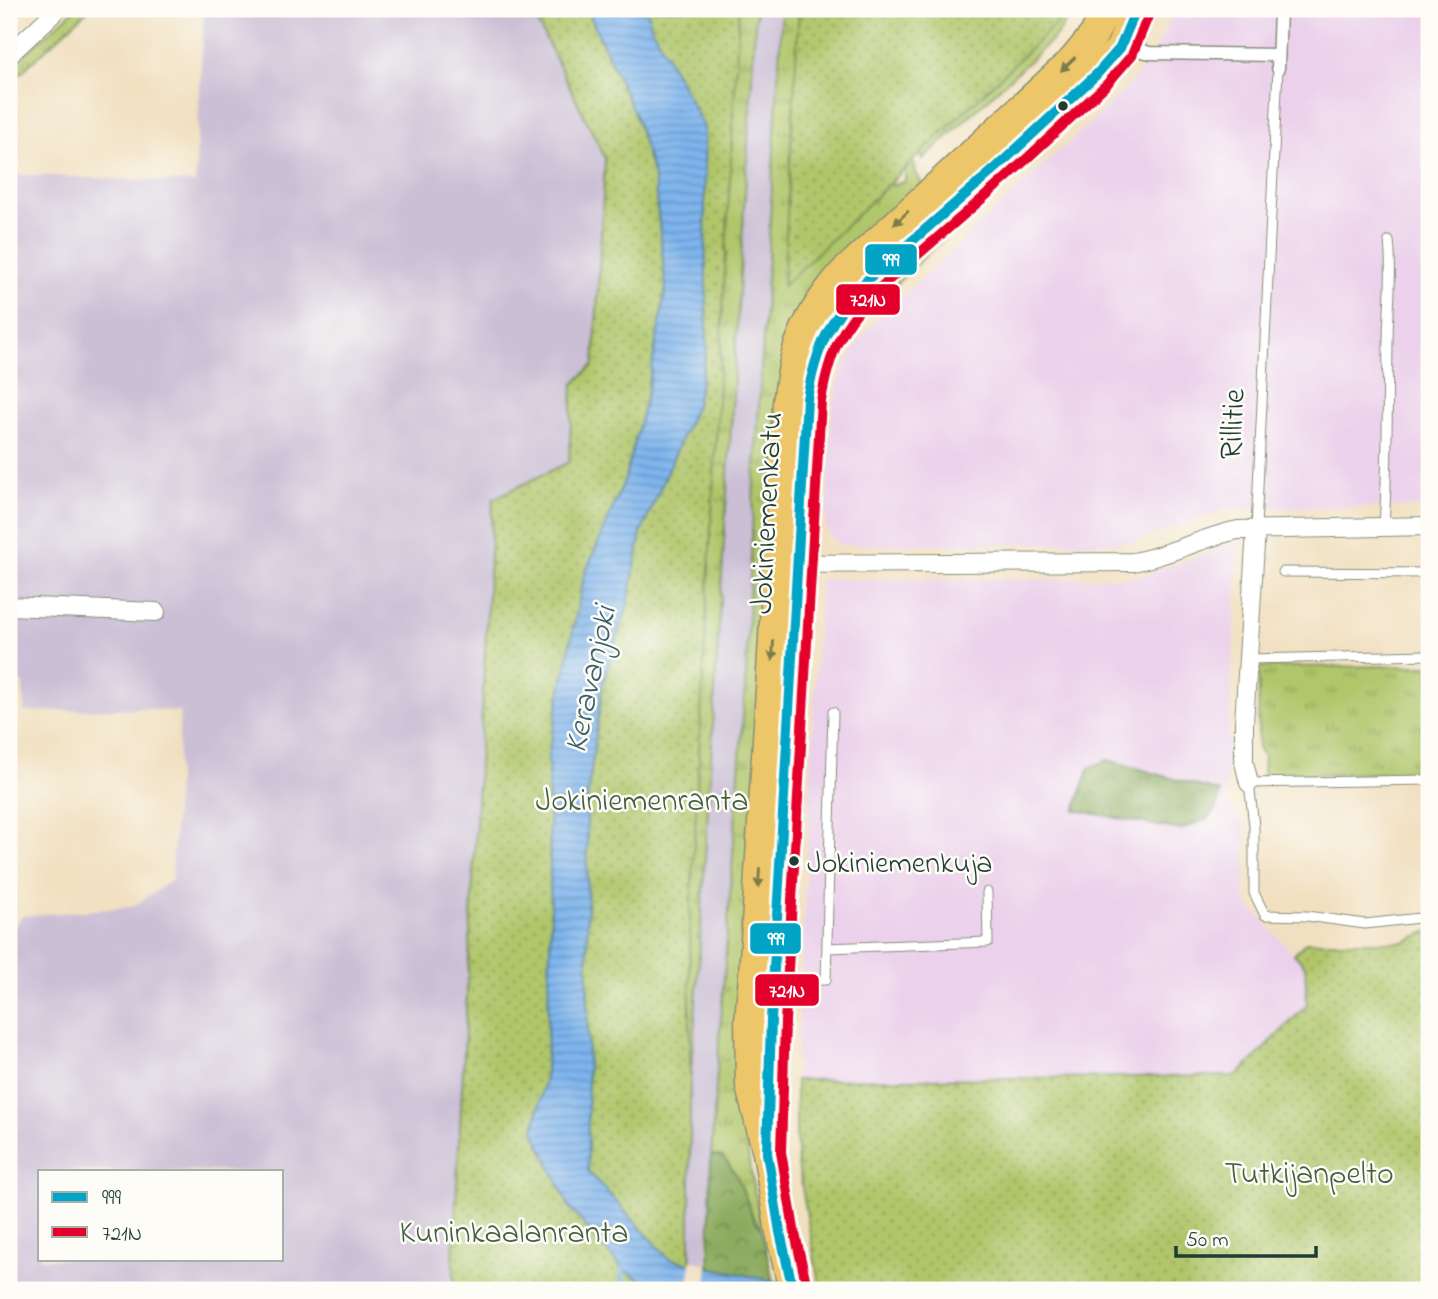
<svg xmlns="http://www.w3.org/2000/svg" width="1438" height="1299" font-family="'Indie Flower',sans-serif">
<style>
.built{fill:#ebd1eb}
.industrial{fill:#cbbfd5;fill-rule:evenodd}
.grass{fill:url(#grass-tufts);stroke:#688250;stroke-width:2}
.forest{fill:url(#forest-crowns);stroke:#56744a;stroke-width:2}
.park{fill:url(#park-dots);stroke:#688250;stroke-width:2}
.water{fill:url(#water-rules);stroke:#4e7890;stroke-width:2}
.pier{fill:#f1e0c0}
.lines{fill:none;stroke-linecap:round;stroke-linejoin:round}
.stream{stroke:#7eb4ed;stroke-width:5}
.service-casing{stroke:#888e7a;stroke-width:11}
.pedestrian-casing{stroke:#888e7a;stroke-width:15}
.minor-casing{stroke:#888e7a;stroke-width:20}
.primary-casing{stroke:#888e7a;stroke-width:31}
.service{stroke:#fff;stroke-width:9}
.pedestrian{stroke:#fff;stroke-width:12}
.minor{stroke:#fff;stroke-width:18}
.primary{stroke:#ecc669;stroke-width:28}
.bus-1-casing{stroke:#fdfcf7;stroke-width:16}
.bus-2-casing{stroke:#fdfcf7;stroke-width:16}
.bus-1{stroke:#02a4c6;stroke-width:10}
.bus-2{stroke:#e4002b;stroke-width:10}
.oneway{fill:#7b7b4c}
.bus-dot{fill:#1f3d34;stroke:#fdfcf7;stroke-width:2.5}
.labels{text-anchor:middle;stroke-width:5;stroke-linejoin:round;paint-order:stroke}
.bus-label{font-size:30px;fill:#1f3d34;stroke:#fdfcf7;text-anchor:start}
.street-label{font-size:32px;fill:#1f3d34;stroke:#fdfcf7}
.park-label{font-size:32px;fill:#435f42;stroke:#fdfcf7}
.water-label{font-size:33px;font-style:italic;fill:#3c616c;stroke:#fdfcf7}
.line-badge{stroke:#fdfcf7;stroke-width:2.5}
.badge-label{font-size:19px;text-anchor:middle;font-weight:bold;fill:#fff}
</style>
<defs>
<pattern id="grass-tufts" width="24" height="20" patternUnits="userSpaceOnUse" patternTransform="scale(1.75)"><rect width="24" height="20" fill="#b0c66b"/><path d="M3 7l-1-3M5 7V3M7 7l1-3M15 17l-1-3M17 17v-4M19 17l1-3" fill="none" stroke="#8fa259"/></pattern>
<pattern id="forest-crowns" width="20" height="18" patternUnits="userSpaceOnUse" patternTransform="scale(1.75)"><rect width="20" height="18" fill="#8cab5f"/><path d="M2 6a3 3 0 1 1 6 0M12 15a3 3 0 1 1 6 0" fill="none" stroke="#728c4f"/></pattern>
<pattern id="park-dots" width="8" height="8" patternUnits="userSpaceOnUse" patternTransform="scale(1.75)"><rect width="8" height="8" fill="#b0c66b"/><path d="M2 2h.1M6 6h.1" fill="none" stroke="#8fa259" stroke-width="1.8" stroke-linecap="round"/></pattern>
<pattern id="water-rules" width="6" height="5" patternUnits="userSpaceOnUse" patternTransform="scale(1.75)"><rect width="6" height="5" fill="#7eb4ed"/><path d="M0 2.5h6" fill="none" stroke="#6794c1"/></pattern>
</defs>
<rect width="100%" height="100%" fill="#fdfcf7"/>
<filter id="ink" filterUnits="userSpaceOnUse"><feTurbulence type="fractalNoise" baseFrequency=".0143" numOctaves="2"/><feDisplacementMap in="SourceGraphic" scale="14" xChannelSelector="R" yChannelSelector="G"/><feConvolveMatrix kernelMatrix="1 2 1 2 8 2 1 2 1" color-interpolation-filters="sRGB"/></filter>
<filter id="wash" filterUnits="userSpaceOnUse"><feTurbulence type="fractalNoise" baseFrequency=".00686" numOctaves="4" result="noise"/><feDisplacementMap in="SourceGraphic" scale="28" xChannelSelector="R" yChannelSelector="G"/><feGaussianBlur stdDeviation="1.57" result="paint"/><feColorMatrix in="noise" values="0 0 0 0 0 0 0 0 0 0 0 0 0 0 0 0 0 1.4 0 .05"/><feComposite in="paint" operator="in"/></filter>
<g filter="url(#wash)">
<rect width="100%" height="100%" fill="#f1e0c0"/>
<path class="built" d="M 1174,9 L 1429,9 L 1429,507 L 1230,508 L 1130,543 L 842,545 L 834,540 L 830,536 L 826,526 L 832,411 L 840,376 L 848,359 L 862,337 L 872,325 L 1126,89 L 1148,61 L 1166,30 Z
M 1239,542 L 1225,803 L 1245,825 L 1245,901 L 1305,966 L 1307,1005 L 1237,1076 L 796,1080 L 820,579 L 1059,579 L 1138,577 Z"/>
<path class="industrial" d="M 204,9 L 357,9 L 413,12 L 414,9 L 531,9 L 605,158 L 594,364 L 573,386 L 569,462 L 493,499 L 453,1260 L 455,1290 L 9,1290 L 9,936 L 22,916 L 132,907 L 172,880 L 180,712 L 142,708 L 24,712 L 23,683 L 9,683 L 9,174 L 195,183 ZM 40,1171 L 282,1171 L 282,1259 L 40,1259 Z
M 756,9 L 782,9 L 765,310 L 754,483 L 746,676 L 711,1150 L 706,1290 L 689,1290 L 691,1250 L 690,1245 L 690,1084 L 698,974 Z"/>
<path class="grass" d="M 75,9 L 89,9 L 9,84 L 9,68 Z
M 733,9 L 756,9 L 698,974 L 690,1084 L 690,1244 L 691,1250 L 690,1263 L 669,1259 Z
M 782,9 L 820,9 L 832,192 L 905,182 L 905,163 L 909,156 L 916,167 L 915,171 L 922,184 L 791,332 L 742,1112 L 749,1161 L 762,1230 L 753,1217 L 737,1176 L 711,1155 L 746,676 L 754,483 L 765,310 Z
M 1055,9 L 1074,9 L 1056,36 L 923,159 L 915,142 Z
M 1125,59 L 1133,60 L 1124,71 L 974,212 L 971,213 L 966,208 Z
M 954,218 L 959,223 L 957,226 L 855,323 L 833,359 L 825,382 L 822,404 L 813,521 L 807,520 L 812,417 L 814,398 L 819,378 L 851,314 Z
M 1429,666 L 1429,772 L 1263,776 L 1264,756 L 1258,748 L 1259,667 Z"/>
<path class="forest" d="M 1108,760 L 1220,792 L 1216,809 L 1207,819 L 1180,830 L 1075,810 L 1089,768 Z
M 711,1155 L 723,1157 L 737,1176 L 753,1217 L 762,1230 L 773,1281 L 709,1267 Z"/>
<path class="park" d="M 531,9 L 587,9 L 635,115 L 654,177 L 666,288 L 647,394 L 625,479 L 584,576 L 548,755 L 551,923 L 546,1072 L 534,1131 L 623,1270 L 660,1290 L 455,1290 L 453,1260 L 493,499 L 569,462 L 573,385 L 594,364 L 605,158 Z
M 647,9 L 739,9 L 690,922 L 690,1263 L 669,1259 L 588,1172 L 587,800 L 603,683 L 628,604 L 641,533 L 696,405 L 707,348 L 706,305 Z
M 799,9 L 1068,9 L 1064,16 L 783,286 Z
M 1429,931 L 1429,1290 L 820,1290 L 798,1165 L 796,1133 L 796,1080 L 1237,1076 L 1307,1005 L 1305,966 L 1294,954 L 1306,942 L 1404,942 Z"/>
<path class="water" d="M 587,9 L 647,9 L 651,26 L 704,127 L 707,348 L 696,405 L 641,533 L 628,604 L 603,683 L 587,800 L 588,1171 L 669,1259 L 817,1290 L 660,1290 L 623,1270 L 569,1207 L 534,1131 L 546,1072 L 551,923 L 548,755 L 584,576 L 625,479 L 647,394 L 666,288 L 654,177 L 635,115 Z"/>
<path class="pier" d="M 691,1260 L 708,1264 L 706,1290 L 689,1290 Z"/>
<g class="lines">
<path class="stream" d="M 621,1290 L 623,1270 L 626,1266"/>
</g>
</g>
<g filter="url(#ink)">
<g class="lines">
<defs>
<path id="service" d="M 1384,527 C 1388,466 1387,404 1388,343 C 1388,309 1393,275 1389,241
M 1256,529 L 1278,68
M 1283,572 L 1429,573
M 1247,659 L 1429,655
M 1429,780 L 1249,783 L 1254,826 L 1254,893 L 1265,915 L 1307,916 L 1365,924 L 1429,917
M 827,948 L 988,942 L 987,892
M 776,978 L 792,981 L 826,980 L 833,712"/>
<path id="pedestrian" d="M 1142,51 L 1150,53 L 1278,55
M 1278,68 L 1280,9"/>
<path id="minor" d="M 9,55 L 58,9
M 778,564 L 1133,562 C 1169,556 1202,537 1238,530 L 1429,526
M 9,606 L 156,612
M 1249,783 L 1244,762 L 1244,723 L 1256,529"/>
<path id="primary" d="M 807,395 C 815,346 830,317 865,282 L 997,167 L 1097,74 L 1120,48 L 1136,9
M 769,1101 L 771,1020 L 795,610
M 793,1290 L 780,1232 L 767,1153 L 750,1086 L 749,1020 L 753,975 L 787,403 C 790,383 792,363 799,344 C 808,318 824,295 842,274 L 1073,60 L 1093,36 L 1107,9"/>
</defs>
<use href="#service" class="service-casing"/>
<use href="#pedestrian" class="pedestrian-casing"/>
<use href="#minor" class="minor-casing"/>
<use href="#primary" class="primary-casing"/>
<use href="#service" class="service"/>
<use href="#pedestrian" class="pedestrian"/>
<use href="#minor" class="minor"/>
<use href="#primary" class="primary"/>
<defs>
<path id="bus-1" d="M 793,1290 L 780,1232 L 767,1153 L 771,1020 L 807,399 C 816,348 829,320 865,282 L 997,167 L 1097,74 L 1120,48 L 1136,9"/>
<path id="bus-2" d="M 807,1287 L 794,1229 L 781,1152 L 785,1021 L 821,401 C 829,353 841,327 875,292 L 1006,178 L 1107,84 L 1132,55 L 1149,14"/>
</defs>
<use href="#bus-1" class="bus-1-casing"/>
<use href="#bus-2" class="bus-2-casing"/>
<use href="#bus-1" class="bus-1"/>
<use href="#bus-2" class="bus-2"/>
</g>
<defs><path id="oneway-solid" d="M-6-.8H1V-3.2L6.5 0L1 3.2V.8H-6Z" transform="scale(1.75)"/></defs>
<g class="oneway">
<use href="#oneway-solid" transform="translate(1068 64) rotate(136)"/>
<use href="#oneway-solid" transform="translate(901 218) rotate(137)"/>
<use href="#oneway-solid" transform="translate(773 651) rotate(93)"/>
<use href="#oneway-solid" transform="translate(759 878) rotate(93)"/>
</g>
</g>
<g class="bus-dot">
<circle cx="1063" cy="106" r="6"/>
<circle cx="794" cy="861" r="6"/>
</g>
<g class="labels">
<g class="bus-label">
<text x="807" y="872">Jokiniemenkuja</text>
</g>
<g class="street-label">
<text transform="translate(1231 424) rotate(-87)" y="11">Rillitie</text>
<text transform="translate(765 513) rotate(-87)" y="11">Jokiniemenkatu</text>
</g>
<g class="park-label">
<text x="642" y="810">Jokiniemenranta</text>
<text x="1309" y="1183">Tutkijanpelto</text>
<text x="514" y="1242">Kuninkaalanranta</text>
</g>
<g class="water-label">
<text transform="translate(588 679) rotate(-78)" y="12">Keravanjoki</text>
</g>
</g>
<g class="line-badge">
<rect x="864" y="243" width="54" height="33" rx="7" fill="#02a4c6"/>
<rect x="835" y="283" width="66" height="33" rx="7" fill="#e4002b"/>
<rect x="749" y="922" width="53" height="33" rx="7" fill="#02a4c6"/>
<rect x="754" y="973" width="66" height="34" rx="7" fill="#e4002b"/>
</g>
<g class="badge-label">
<text x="891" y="266">999</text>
<text x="868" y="306">721N</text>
<text x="776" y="945">999</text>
<text x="787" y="997">721N</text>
</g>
<rect width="1438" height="1299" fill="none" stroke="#fdfcf7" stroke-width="35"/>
<rect x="38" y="1170" width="245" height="91" fill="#fdfcf7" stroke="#a4b0a9" stroke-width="2"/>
<rect x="52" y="1192" width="35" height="10" fill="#02a4c6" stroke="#a4b0a9" stroke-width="2"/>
<text x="102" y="1204" font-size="21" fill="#1f3d34">999</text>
<rect x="52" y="1227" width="35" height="10" fill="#e4002b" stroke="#a4b0a9" stroke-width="2"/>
<text x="102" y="1240" font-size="21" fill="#1f3d34">721N</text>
<path d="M1176 1246v10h140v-10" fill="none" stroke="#1f3d34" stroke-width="3.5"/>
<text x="1186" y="1246" font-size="21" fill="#1f3d34" stroke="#fdfcf7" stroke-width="5" paint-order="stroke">50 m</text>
</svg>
